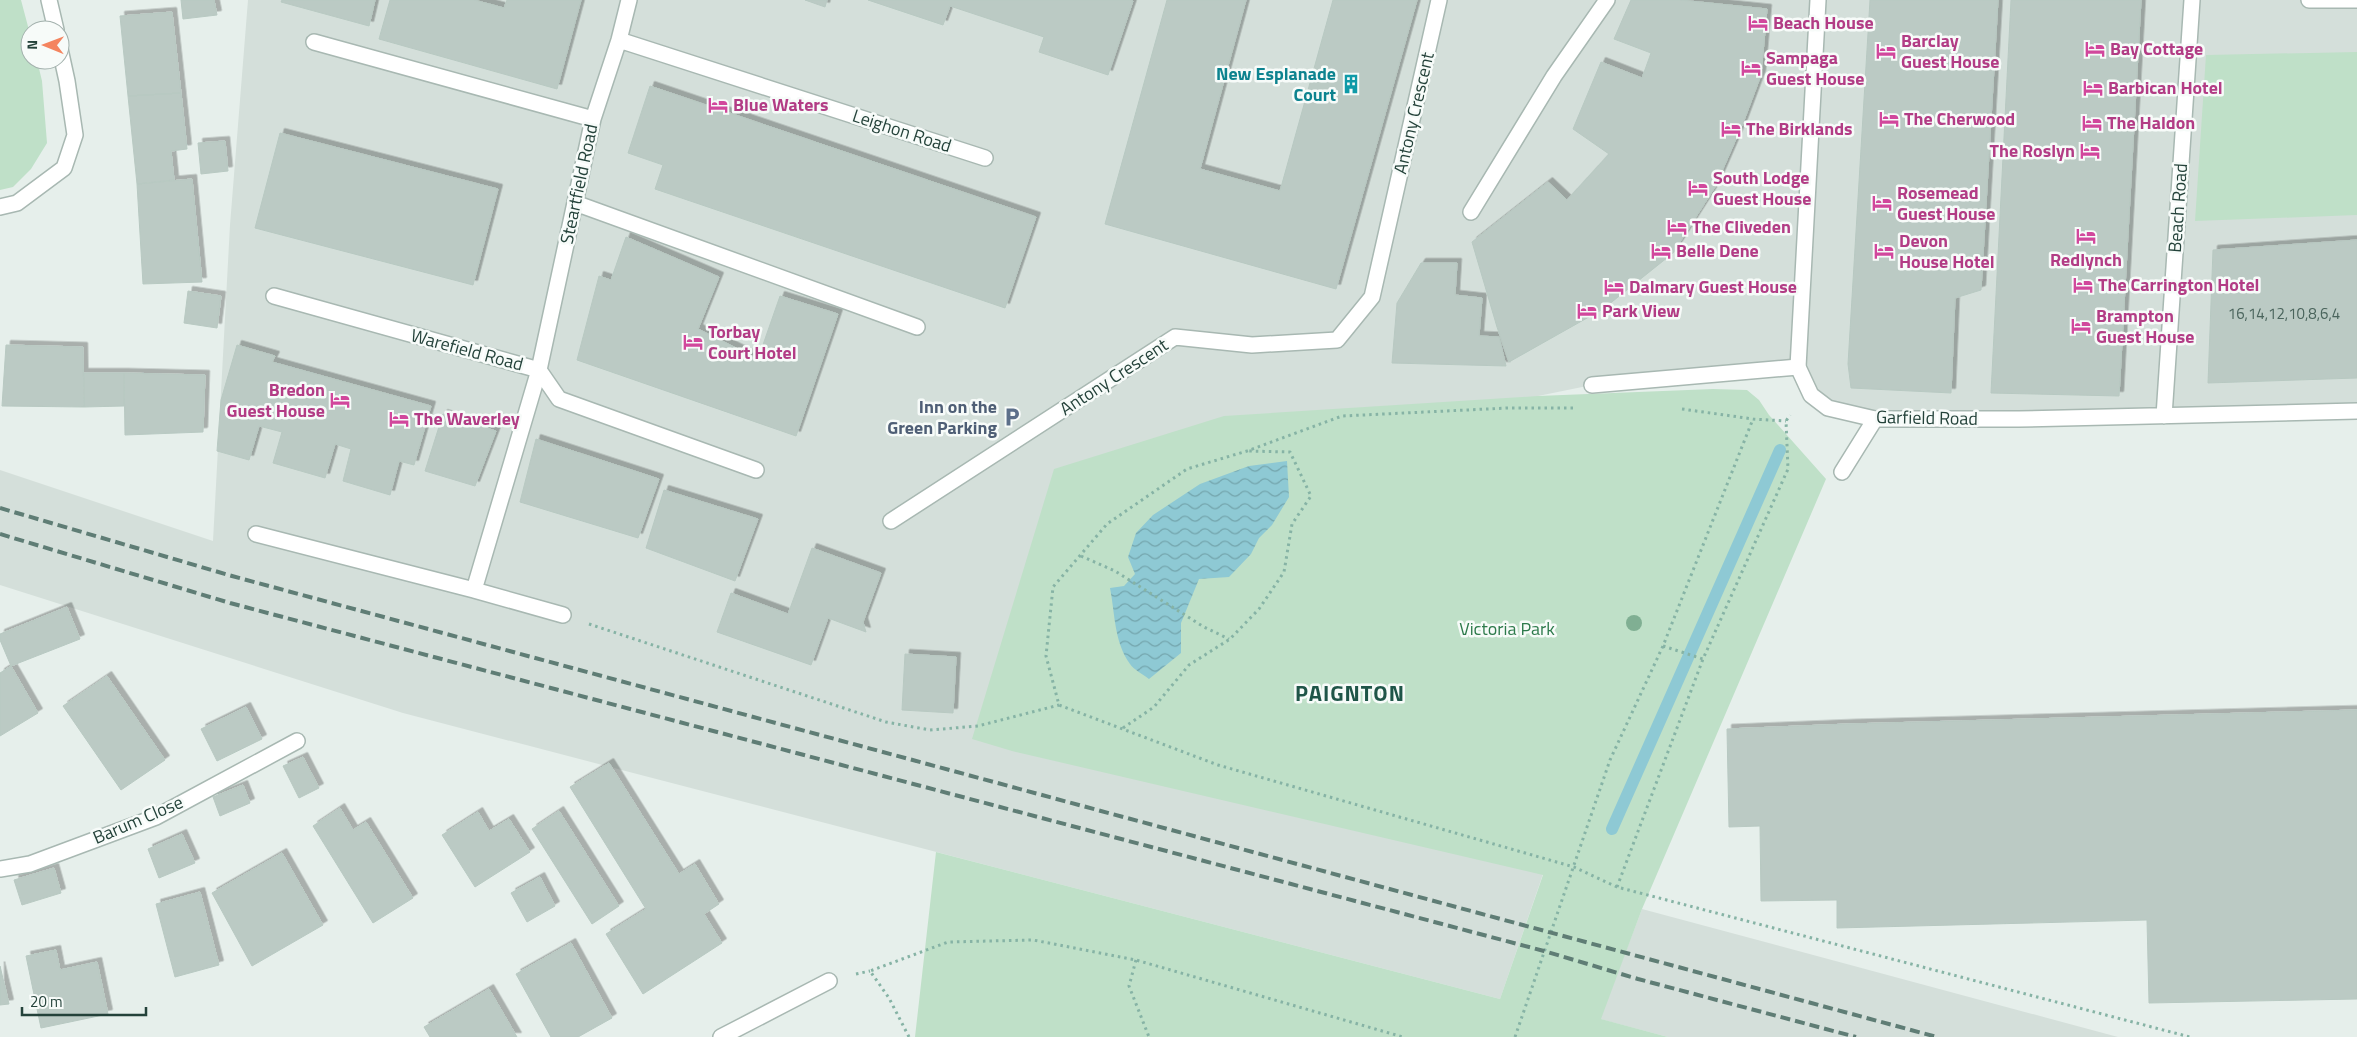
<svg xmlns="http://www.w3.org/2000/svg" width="2357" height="1037" font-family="'Titillium Web',sans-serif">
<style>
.built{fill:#d4dfda}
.green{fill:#bfe0c8}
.water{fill:url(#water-waves)}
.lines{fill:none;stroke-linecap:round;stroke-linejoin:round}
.stream{stroke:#8ec9d4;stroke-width:12}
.building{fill:#bbcac4;stroke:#b8c9c2;filter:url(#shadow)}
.lane-casing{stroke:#a8b8b2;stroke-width:18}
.street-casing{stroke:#a8b8b2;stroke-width:18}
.path{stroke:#86b3a5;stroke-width:3;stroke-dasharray:2.5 4;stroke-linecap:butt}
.lane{stroke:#fff;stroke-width:15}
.street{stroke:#fff;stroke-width:15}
.rail{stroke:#5f7d75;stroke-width:4;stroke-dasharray:10 5;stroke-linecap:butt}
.tree{fill:#80af93}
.labels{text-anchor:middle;stroke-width:5;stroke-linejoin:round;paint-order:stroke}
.number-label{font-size:15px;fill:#4a645c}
.hotel-label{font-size:18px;font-weight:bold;fill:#b23c85;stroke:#f7fbf9;text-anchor:start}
.culture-label{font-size:18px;font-weight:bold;fill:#0d838f;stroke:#f7fbf9;text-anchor:end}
.street-label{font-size:18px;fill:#24423a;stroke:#f7fbf9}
.service-label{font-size:18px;font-weight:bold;fill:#4e5e75;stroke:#f7fbf9;text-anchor:end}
.park-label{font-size:18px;fill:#2d7a4b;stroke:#f7fbf9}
.district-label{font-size:22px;font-weight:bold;letter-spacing:1px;fill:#1f5548;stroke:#f7fbf9}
</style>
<defs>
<pattern id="water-waves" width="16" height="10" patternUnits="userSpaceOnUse" patternTransform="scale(1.25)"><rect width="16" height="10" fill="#8ec9d4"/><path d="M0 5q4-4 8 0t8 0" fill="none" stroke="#74a5ad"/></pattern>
<filter id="shadow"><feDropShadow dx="4.5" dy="-4.5" stdDeviation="0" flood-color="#0004"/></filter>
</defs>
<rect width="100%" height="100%" fill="#e6efeb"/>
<path class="built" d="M 248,0 L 2357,0 L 2357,411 L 1875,419 L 1828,408 L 1798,367 L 1592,385 L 1538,396 L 1543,874 L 1500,999 L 403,713 L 0,585 L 0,470 L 213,541 L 230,225 Z
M 1642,909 L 2118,1037 L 1668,1037 L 1600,1019 Z"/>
<path class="green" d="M 0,0 L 21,0 L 30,34 L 30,60 L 37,60 L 42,81 L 47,143 L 31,169 L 13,187 L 0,190 Z
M 2357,52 L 2357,215 L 2195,221 L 2206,55 Z
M 1713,389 L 1747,390 L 1759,400 L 1769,415 L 1826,479 L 1642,909 L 1601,1019 L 1668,1037 L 915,1037 L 936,852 L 1500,999 L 1543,875 L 1012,751 L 972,739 L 1054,469 L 1224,416 L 1538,396 Z"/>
<path class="water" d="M 1287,461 L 1289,497 L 1272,525 L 1259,538 L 1251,554 L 1229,577 L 1199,579 L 1181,623 L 1181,653 L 1149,679 C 1143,674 1134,670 1130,664 C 1114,642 1115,613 1110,588 L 1124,586 L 1135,574 L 1128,557 L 1136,533 L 1153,515 L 1200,484 L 1249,466 Z"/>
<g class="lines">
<path class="stream" d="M 1612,829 L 1780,450"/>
</g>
<path class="building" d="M 181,0 L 214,0 L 217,15 L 183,19 Z
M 282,0 L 375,0 L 369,26 L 281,2 Z
M 390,0 L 474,0 L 504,8 L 507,0 L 581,0 L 557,89 L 379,39 Z
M 805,0 L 827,0 L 825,7 Z
M 868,0 L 1130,0 L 1133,1 L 1108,75 L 1039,52 L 1044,37 L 950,6 L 943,25 Z
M 1167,0 L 1246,0 L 1200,169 L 1280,191 L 1333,0 L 1417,0 L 1336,289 L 1105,224 Z
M 1631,0 L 1680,0 L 1767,9 L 1761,75 L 1743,123 L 1715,187 L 1673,253 L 1603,309 L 1509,362 L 1497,327 L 1472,242 L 1548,182 L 1567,200 L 1609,154 L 1573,129 L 1601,62 L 1642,78 L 1651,53 L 1614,39 Z
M 1870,0 L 1998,0 L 1981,290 L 1955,298 L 1951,393 L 1851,388 L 1848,364 Z
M 2011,0 L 2141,0 L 2119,396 L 1991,393 Z
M 172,12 L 181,93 L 128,96 L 120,16 Z
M 650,86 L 1036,217 L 1005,308 L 655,189 L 663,165 L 628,153 Z
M 181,93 L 187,149 L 171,151 L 174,180 L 137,184 L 128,96 Z
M 280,133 L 498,189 L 473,285 L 255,228 Z
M 225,141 L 228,171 L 201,174 L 198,143 Z
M 192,179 L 202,282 L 143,284 L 137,184 Z
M 626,237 L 719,277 L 698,329 L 758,359 L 780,296 L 838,314 L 796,436 L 577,360 L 599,276 L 611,280 Z
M 2357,240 L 2357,378 L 2208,383 L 2213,250 Z
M 1421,263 L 1457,263 L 1455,295 L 1482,298 L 1479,336 L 1499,337 L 1506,366 L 1392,363 L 1397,303 Z
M 188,291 L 221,296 L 217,328 L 184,323 Z
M 6,345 L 83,347 L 84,407 L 2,406 Z
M 237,345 L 275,356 L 272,362 L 431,406 L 414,465 L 399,461 L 390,495 L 343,481 L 351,449 L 335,444 L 325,478 L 273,463 L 282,432 L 259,426 L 249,460 L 217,451 L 221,400 Z
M 84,373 L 124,373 L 124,406 L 84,407 Z
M 124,373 L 205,375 L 203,432 L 125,435 Z
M 443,414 L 496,431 L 475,486 L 425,471 Z
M 536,439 L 659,479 L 638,538 L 520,502 Z
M 664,490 L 758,519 L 735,581 L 646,548 Z
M 812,548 L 881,573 L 863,622 L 866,632 L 828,618 L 811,665 L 717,632 L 731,593 L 788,614 Z
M 67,607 L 80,639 L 11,666 L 0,640 L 0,634 Z
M 905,654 L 956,657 L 953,713 L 902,710 Z
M 11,666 L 38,713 L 0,736 L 0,673 Z
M 107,676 L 165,760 L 121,790 L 63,706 Z
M 246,707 L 262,739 L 217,761 L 201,729 Z
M 2357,710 L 2357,999 L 2149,1003 L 2147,920 L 1837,928 L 1837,900 L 1761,901 L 1760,826 L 1729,827 L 1727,729 L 1849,724 Z
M 303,757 L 319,788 L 299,798 L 283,766 Z
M 609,763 L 679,874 L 695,864 L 719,904 L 704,914 L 722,943 L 643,994 L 606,934 L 646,909 L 570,787 Z
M 243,785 L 250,803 L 220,816 L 213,797 Z
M 340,808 L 353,830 L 366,822 L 413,898 L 373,923 L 313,826 Z
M 559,811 L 619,906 L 592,924 L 532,829 Z
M 478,812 L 489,831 L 509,819 L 530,852 L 475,887 L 442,835 Z
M 182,834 L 195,863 L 159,878 L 148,849 Z
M 282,853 L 323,925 L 252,966 L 212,893 Z
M 54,868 L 61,893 L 22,905 L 14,880 Z
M 540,877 L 555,906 L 527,922 L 511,893 Z
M 200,892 L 219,965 L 175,977 L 156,904 Z
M 571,943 L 612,1018 L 578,1037 L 551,1037 L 516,974 Z
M 56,950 L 60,970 L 97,962 L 108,1014 L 41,1028 L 26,956 Z
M 0,966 L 9,1004 L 0,1005 Z
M 489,989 L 517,1037 L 430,1037 L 424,1027 Z"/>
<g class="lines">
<defs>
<path id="lane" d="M 2309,0 L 2357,0
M 575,203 L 917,327
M 1471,212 L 1554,76 L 1607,0
M 539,370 L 474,590 L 563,615
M 1592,385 L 1798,367
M 1842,472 L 1875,419
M 891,521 L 1175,337 L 1252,345 L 1337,340 L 1372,297 L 1439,0
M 256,534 L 474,590"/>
<path id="street" d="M 49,0 L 56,30
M 1818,0 L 1798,367 L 1811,395 L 1828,408 L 1875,419 L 2019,419 L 2357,411
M 619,40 L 985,158
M 314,42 L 593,119
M 0,207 L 17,203 L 64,168 L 75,135 L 67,81 L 60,49
M 274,296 L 539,370 L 559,399 L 756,470
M 539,370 L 593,119 L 619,40 L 629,0
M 2164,416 L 2192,0
M 0,869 L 30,864 L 156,817 L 297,741
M 721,1037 L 829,981"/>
</defs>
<use href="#lane" class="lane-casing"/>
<use href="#street" class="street-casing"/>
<path class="path" d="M 1573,408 L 1508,408 L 1342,416 L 1247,451 L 1187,469 L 1107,524 L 1053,587 L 1046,656 L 1059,705 L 1218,765 L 1574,867 L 1617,887 L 2190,1037
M 1682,409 L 1753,419 L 1786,421
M 1081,556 L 1115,571 L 1204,627 L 1229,639
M 589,624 L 886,722 L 930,730 L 978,726 L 1059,705
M 1663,646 L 1703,659
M 1123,728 L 1154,707 L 1189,665 L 1230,639 L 1259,609 L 1284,572 L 1292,524 L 1311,496 L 1290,452 L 1249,451
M 1617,887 L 1703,659 L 1788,469 L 1786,421 L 1790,415
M 1136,960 L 1129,986 L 1149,1037
M 856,974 L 870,971
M 909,1037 L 889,998 L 870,971 L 948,942 L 1033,940 L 1136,960 L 1403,1037
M 1515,1037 L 1610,760 L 1663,646 L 1753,419"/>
<use href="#lane" class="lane"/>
<use href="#street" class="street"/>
<path class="rail" d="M 0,508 L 232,576 L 1937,1037
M 0,534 L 230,603 L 1544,951 L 1638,979 L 1856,1037"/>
</g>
<circle class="tree" cx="1634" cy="623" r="8"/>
<defs>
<symbol id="hotel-bare" viewBox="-9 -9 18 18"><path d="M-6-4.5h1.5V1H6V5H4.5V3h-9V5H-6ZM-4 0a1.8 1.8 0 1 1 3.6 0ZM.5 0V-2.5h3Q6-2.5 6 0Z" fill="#d1479c" stroke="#f7fbf9" stroke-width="2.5" paint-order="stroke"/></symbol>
<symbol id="building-bare" viewBox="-9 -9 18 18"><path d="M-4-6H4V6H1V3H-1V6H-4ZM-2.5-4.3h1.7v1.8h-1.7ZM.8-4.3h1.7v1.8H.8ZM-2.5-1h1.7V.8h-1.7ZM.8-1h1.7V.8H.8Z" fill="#0f9aa8" stroke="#f7fbf9" stroke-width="2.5" paint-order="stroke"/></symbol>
<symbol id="parking-bare" viewBox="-9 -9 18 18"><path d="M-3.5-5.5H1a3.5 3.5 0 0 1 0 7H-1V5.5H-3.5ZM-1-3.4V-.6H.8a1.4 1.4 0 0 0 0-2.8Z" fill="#5c6f8a" stroke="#f7fbf9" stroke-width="2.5" paint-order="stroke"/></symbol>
</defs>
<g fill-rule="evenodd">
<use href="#hotel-bare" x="1744" y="9" width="28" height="28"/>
<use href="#hotel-bare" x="2081" y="35" width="28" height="28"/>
<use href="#hotel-bare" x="1872" y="37" width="28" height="28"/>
<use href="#hotel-bare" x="1737" y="54" width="28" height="28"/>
<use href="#building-bare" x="1337" y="70" width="28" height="28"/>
<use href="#hotel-bare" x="2079" y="74" width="28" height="28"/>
<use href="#hotel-bare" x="704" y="91" width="28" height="28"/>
<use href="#hotel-bare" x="1875" y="105" width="28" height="28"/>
<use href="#hotel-bare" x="2078" y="109" width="28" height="28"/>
<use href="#hotel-bare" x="1717" y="115" width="28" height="28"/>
<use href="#hotel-bare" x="2076" y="137" width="28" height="28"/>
<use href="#hotel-bare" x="1684" y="174" width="28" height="28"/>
<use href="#hotel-bare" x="1868" y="189" width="28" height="28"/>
<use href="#hotel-bare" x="1663" y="213" width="28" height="28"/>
<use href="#hotel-bare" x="2072" y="222" width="28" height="28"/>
<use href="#hotel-bare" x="1647" y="237" width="28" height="28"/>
<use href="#hotel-bare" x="1870" y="237" width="28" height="28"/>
<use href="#hotel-bare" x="2069" y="271" width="28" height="28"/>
<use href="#hotel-bare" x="1600" y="273" width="28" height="28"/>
<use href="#hotel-bare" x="1573" y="297" width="28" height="28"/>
<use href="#hotel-bare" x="2067" y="312" width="28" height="28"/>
<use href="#hotel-bare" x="679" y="328" width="28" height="28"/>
<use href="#hotel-bare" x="326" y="386" width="28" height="28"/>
<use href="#parking-bare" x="998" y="403" width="28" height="28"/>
<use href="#hotel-bare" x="385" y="405" width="28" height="28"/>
</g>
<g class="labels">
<g class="number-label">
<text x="2284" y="319">16,14,12,10,8,6,4</text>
</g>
<g class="hotel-label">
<text x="1773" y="29">Beach House</text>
<text x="1901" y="47">Barclay<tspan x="1901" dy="21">Guest House</tspan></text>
<text x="2110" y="55">Bay Cottage</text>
<text x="1766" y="64">Sampaga<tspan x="1766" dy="21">Guest House</tspan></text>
<text x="2108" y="94">Barbican Hotel</text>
<text x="733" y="111">Blue Waters</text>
<text x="1904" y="125">The Cherwood</text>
<text x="2107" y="129">The Haldon</text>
<text x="1746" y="135">The Birklands</text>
<text x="2075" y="157" text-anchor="end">The Roslyn</text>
<text x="1713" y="184">South Lodge<tspan x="1713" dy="21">Guest House</tspan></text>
<text x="1897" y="199">Rosemead<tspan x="1897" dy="21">Guest House</tspan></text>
<text x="1692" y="233">The Cliveden</text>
<text x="1899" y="247">Devon<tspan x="1899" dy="21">House Hotel</tspan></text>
<text x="1676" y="257">Belle Dene</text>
<text x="2086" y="266" text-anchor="middle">Redlynch</text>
<text x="2098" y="291">The Carrington Hotel</text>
<text x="1629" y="293">Dalmary Guest House</text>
<text x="1602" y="317">Park View</text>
<text x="2096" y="322">Brampton<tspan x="2096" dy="21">Guest House</tspan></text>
<text x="708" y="338">Torbay<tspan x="708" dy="21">Court Hotel</tspan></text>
<text x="325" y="396" text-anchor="end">Bredon<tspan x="325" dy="21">Guest House</tspan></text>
<text x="414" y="425">The Waverley</text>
</g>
<g class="culture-label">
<text x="1336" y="80">New Esplanade<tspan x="1336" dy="21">Court</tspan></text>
</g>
<g class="street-label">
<text transform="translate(1414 113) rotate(-77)" y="6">Antony Crescent</text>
<text transform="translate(902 131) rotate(18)" y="6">Leighon Road</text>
<text transform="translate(579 184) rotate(-78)" y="6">Steartfield Road</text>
<text transform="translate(2178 208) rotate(-86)" y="6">Beach Road</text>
<text transform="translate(467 350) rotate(15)" y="6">Warefield Road</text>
<text transform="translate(1114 377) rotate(-33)" y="6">Antony Crescent</text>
<text transform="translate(1927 418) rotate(1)" y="6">Garfield Road</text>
<text transform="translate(138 820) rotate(-23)" y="6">Barum Close</text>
</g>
<g class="service-label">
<text x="997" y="413">Inn on the<tspan x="997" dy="21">Green Parking</tspan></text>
</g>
<g class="park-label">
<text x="1507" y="635">Victoria Park</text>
</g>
<g class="district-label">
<text x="1350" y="701">PAIGNTON</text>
</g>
</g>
<g transform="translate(45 45) rotate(271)"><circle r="24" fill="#f7fbf9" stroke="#a3b1ad"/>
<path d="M0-4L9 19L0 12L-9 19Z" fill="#f4845f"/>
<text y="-8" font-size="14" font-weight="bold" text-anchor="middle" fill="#24423a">N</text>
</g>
<path d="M22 1007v8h124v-8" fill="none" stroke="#24423a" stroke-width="2.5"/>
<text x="30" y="1007" font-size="15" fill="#24423a" stroke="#f7fbf9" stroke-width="4" paint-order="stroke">20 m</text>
</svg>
